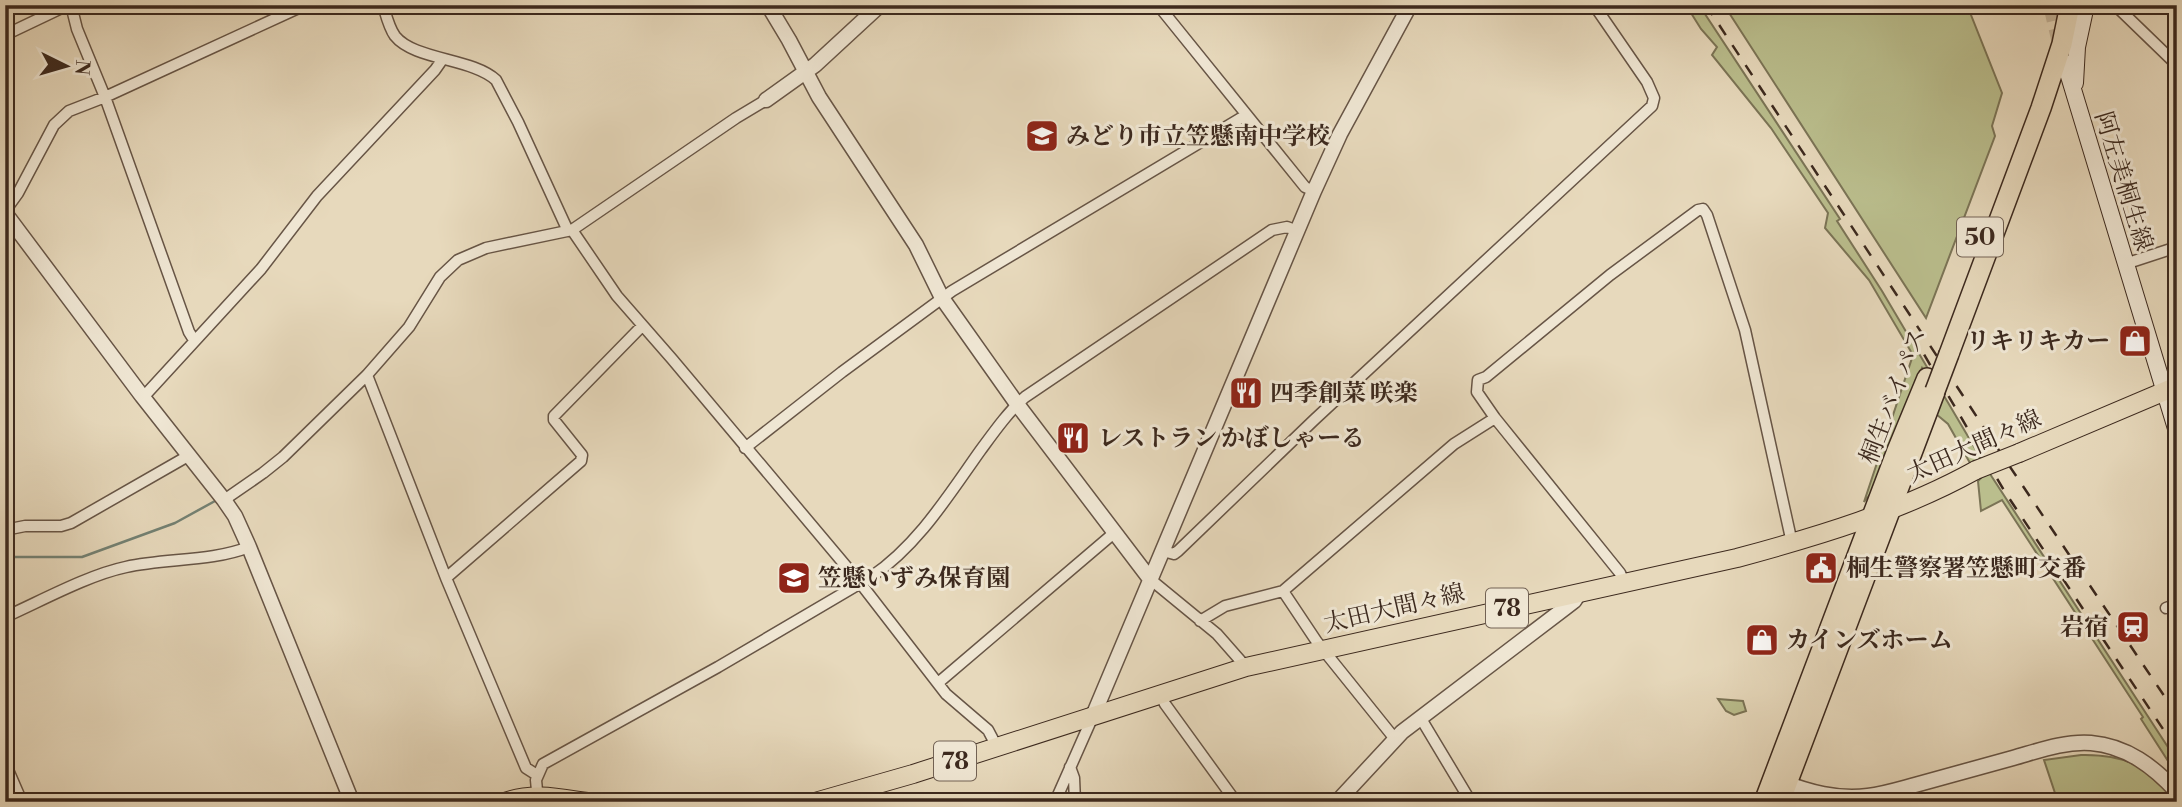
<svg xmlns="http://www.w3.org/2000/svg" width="2182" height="807" font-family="'Libre Bodoni','Noto Serif JP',serif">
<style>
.green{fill:#babe8d;stroke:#7b7456;stroke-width:2}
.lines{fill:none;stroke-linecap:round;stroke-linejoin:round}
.stream{stroke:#738173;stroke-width:2.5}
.secondary-tunnel{stroke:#c5b69c;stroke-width:16;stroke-dasharray:16 8;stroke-linecap:butt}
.minor-casing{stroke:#675546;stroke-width:13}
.tertiary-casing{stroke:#675546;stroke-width:17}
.secondary-casing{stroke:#3c291e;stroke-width:18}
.primary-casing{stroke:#3c291e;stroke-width:20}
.trunk-casing{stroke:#3c291e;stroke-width:22}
.minor{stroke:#efe6d3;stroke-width:10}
.tertiary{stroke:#efe6d3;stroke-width:14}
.secondary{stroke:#efe6d3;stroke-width:16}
.primary{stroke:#e7d9bc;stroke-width:18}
.trunk{stroke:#e7d9bc;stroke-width:19}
.rail{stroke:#3c291e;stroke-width:2.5;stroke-dasharray:12 12;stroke-linecap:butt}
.primary-bridge-casing{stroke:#3c291e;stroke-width:20;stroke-linecap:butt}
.trunk-bridge-casing{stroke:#3c291e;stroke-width:22;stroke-linecap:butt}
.primary-bridge{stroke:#e7d9bc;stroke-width:18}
.trunk-bridge{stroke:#e7d9bc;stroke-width:19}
.labels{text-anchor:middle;stroke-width:6;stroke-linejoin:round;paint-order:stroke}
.shield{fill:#efe6d3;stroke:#726254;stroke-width:2}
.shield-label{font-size:23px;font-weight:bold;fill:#3c291e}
.poi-label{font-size:24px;font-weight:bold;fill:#3c291e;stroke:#efe6d3;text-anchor:start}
.street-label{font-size:24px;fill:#3c291e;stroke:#efe6d3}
</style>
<rect width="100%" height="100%" fill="#e7d9bc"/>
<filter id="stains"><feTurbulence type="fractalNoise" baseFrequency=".00286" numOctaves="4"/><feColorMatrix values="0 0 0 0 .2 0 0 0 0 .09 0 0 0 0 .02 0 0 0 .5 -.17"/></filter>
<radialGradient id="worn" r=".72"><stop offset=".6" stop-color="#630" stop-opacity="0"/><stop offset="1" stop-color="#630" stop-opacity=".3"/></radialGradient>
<path class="green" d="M 1686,5 L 1699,5 L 1840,219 L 1837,221 L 1882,291 L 1992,477 L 2177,761 L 2177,775 L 2141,719 L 2143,717 L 2002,500 L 1981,511 L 1978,481 L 1981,478 L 1975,463 L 1970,463 L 1948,424 L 1936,414 L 1942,399 L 1922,368 L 1872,492 L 1864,502 L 1913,355 L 1869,280 L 1825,228 L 1828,213 L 1771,128 L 1712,55 L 1717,47 L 1701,29 Z
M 1724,5 L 1967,5 L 2002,93 L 1992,126 L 1995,136 L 1926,318 Z
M 1718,699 L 1743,701 L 1746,711 L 1734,715 L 1726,711 Z
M 2081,755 C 2129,754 2146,767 2177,802 L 2066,802 L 2065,799 L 2057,799 L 2044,760 Z"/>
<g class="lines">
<path class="stream" d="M 5,557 L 82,557 L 175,523 L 215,501
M 5,565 L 6,565"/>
<path class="secondary-tunnel" d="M 2051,5 L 2061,47"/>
<defs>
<path id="minor" d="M 71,5 L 77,29 L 105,97 L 189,332 L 194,340
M 383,5 C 386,15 389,28 395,36 C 414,60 472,58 496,80 L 518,122 L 568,231
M 1158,5 L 1305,187 L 1314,191
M 2115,5 L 2177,65
M 5,35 L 68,5
M 5,211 L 18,193 L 54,125 L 69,111 L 105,97 L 305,5
M 572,230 L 617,296 L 672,359 L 861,584 L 946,694 L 988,730 L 997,747
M 2125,264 L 2177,247
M 367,375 L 446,578 L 526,768 L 537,775
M 142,396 L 148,392 L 261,269 L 317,196 L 435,70 L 442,60
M 745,448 L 842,372 L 952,291 L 1246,115
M 224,500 L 263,473 L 283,457 L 367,375 L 409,327 L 440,277 L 458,260 L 486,248 L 572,230 L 736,118 L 766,100
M 5,530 L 25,526 L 61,526 L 71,523 L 188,456
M 1163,551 L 1174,554 L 1178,551 L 1314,420 L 1652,106 L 1654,98 L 1647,82 L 1594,5
M 446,578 L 581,461 L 582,455 L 554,420 L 554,416 L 642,326
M 1150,579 L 1217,634 L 1246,667
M 1624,582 L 1620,573 L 1495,418 L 1477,392 L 1478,380 L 1486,377 L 1610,275 L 1698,210 L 1703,209 L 1707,215 L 1745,330 L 1792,543
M 2166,608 L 2177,604
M 5,617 C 41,601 88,575 126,567 C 167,558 210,562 249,547
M 1200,621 L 1225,606 L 1283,591
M 938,683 L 1114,533
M 1160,694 L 1165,704 L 1236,802
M 1420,717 L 1471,802
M 1395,739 L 1317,642 L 1283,591 L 1454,444 L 1495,418
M 5,763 L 22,802
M 1070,767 L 1074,778 L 1075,802
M 538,801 L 536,780 L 543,764 L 718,667 L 871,577 C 918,545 948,496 980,451 C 994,432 1008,412 1025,397 L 1272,230 L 1287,227 L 1298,231
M 1055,802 L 1093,716"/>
<path id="tertiary" d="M 768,5 L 789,40 L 819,97 L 916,245 L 942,298 L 1017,404 L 1150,579
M 766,100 L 815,65 L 880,5
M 5,213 L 142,396 L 224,500 L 235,516 L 249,547 L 352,802
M 1093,716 L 1314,191 L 1340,134 L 1410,5
M 1780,781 C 1809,792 1837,800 1868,796 C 1884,794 1900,789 1915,785 C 1948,776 1980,767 2013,758 C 2038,751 2064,741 2091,743 C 2127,746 2154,767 2177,792
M 1337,802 L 1402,732 L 1565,608 L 1574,601 L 1580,592"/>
<path id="secondary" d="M 2065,63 L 2177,432
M 2075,83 L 2077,47 L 2086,5"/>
<path id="primary" d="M 2019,453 L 2177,386
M 505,802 C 532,792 559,798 587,802
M 815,802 L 913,774 L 1246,667 L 1737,558 C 1819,536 1902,511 1976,470"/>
<path id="trunk" d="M 1949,354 L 2041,108 L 2062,44 L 2070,5
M 1764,802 L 1896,453 L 1927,378
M 1780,802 L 1935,392"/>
</defs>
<use href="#minor" class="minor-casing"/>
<use href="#tertiary" class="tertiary-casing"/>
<use href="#secondary" class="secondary-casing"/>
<use href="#primary" class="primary-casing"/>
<use href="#trunk" class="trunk-casing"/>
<use href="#minor" class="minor"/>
<use href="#tertiary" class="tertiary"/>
<use href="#secondary" class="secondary"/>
<use href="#primary" class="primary"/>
<use href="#trunk" class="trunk"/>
<path class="rail" d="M 1706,5 L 1998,449 L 2177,715
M 1912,334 L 2005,492 L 2177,750"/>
<defs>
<path id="primary-bridge" d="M 1976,470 L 2019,453"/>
<path id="trunk-bridge" d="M 1935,391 L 1949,354"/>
</defs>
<use href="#primary-bridge" class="primary-bridge-casing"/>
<use href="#trunk-bridge" class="trunk-bridge-casing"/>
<use href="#primary-bridge" class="primary-bridge"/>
<use href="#trunk-bridge" class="trunk-bridge"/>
</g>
<defs>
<symbol id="school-square" viewBox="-11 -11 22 22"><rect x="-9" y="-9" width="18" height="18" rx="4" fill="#8f2418" stroke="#efe6d3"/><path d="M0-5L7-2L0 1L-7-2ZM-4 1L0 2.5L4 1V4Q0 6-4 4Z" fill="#fff"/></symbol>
<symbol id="shop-square" viewBox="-11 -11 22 22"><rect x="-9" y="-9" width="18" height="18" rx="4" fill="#8f2418" stroke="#efe6d3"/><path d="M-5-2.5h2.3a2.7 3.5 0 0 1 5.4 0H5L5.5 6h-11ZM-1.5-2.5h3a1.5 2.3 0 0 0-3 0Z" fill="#fff"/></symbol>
<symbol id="restaurant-square" viewBox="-11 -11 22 22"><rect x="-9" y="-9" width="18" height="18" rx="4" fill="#8f2418" stroke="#efe6d3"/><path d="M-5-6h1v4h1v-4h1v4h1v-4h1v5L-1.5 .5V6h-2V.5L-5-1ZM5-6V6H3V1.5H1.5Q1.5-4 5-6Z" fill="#fff"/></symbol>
<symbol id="civic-square" viewBox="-11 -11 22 22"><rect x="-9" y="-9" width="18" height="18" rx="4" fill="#8f2418" stroke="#efe6d3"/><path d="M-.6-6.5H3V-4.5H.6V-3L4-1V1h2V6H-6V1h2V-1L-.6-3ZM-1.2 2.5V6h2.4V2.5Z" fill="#fff"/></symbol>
<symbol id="station-square" viewBox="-11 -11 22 22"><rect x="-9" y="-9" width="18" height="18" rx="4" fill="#8f2418" stroke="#efe6d3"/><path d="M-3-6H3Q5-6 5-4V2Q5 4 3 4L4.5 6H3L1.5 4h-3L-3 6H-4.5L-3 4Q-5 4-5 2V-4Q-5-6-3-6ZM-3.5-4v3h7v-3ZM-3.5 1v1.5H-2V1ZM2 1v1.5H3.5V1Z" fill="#fff"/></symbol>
</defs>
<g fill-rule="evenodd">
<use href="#school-square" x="1023" y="117" width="38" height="38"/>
<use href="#shop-square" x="2116" y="322" width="38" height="38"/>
<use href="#restaurant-square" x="1227" y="374" width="38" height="38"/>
<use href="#restaurant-square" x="1054" y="419" width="38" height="38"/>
<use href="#civic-square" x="1802" y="549" width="38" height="38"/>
<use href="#school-square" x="775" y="559" width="38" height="38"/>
<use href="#station-square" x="2114" y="608" width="38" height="38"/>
<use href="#shop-square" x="1743" y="621" width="38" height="38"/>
</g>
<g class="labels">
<g class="shield">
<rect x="1957" y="217.5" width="46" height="39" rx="5"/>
<rect x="1486" y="588.5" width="42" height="39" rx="5"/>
<rect x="934" y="741.5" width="42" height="39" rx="5"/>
</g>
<g class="shield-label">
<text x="1980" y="245">50</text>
<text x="1507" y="616">78</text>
<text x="955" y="769">78</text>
</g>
<g class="poi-label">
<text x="1066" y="144">みどり市立笠懸南中学校</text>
<text x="2110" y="349" text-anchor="end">リキリキカー</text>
<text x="1270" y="401">四季創菜 咲楽</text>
<text x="1098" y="446">レストラン かぼしゃーる</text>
<text x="1846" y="576">桐生警察署笠懸町交番</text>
<text x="818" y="586">笠懸いずみ保育園</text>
<text x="2108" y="635" text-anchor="end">岩宿</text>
<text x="1786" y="648">カインズホーム</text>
</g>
<g class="street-label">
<text transform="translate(2124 181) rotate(73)" y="8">阿左美桐生線</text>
<text transform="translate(1893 396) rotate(-69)" y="8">桐生バイパス</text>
<text transform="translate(1974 446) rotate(-24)" y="8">太田大間々線</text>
<text transform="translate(1394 608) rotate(-13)" y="8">太田大間々線</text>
</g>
</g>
<rect width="2182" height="807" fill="none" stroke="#e7d9bc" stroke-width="28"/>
<rect x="7" y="7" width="2168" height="793" fill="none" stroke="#3c291e" stroke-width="3.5"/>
<rect x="14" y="14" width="2154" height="779" fill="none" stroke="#3c291e" stroke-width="2"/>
<g transform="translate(66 66) rotate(95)" stroke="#efe6d3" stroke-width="5" paint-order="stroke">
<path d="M0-5L12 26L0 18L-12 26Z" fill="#3c291e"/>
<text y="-10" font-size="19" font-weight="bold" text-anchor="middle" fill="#3c291e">N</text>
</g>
<rect width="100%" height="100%" filter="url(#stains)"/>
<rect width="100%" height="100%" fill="url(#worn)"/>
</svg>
